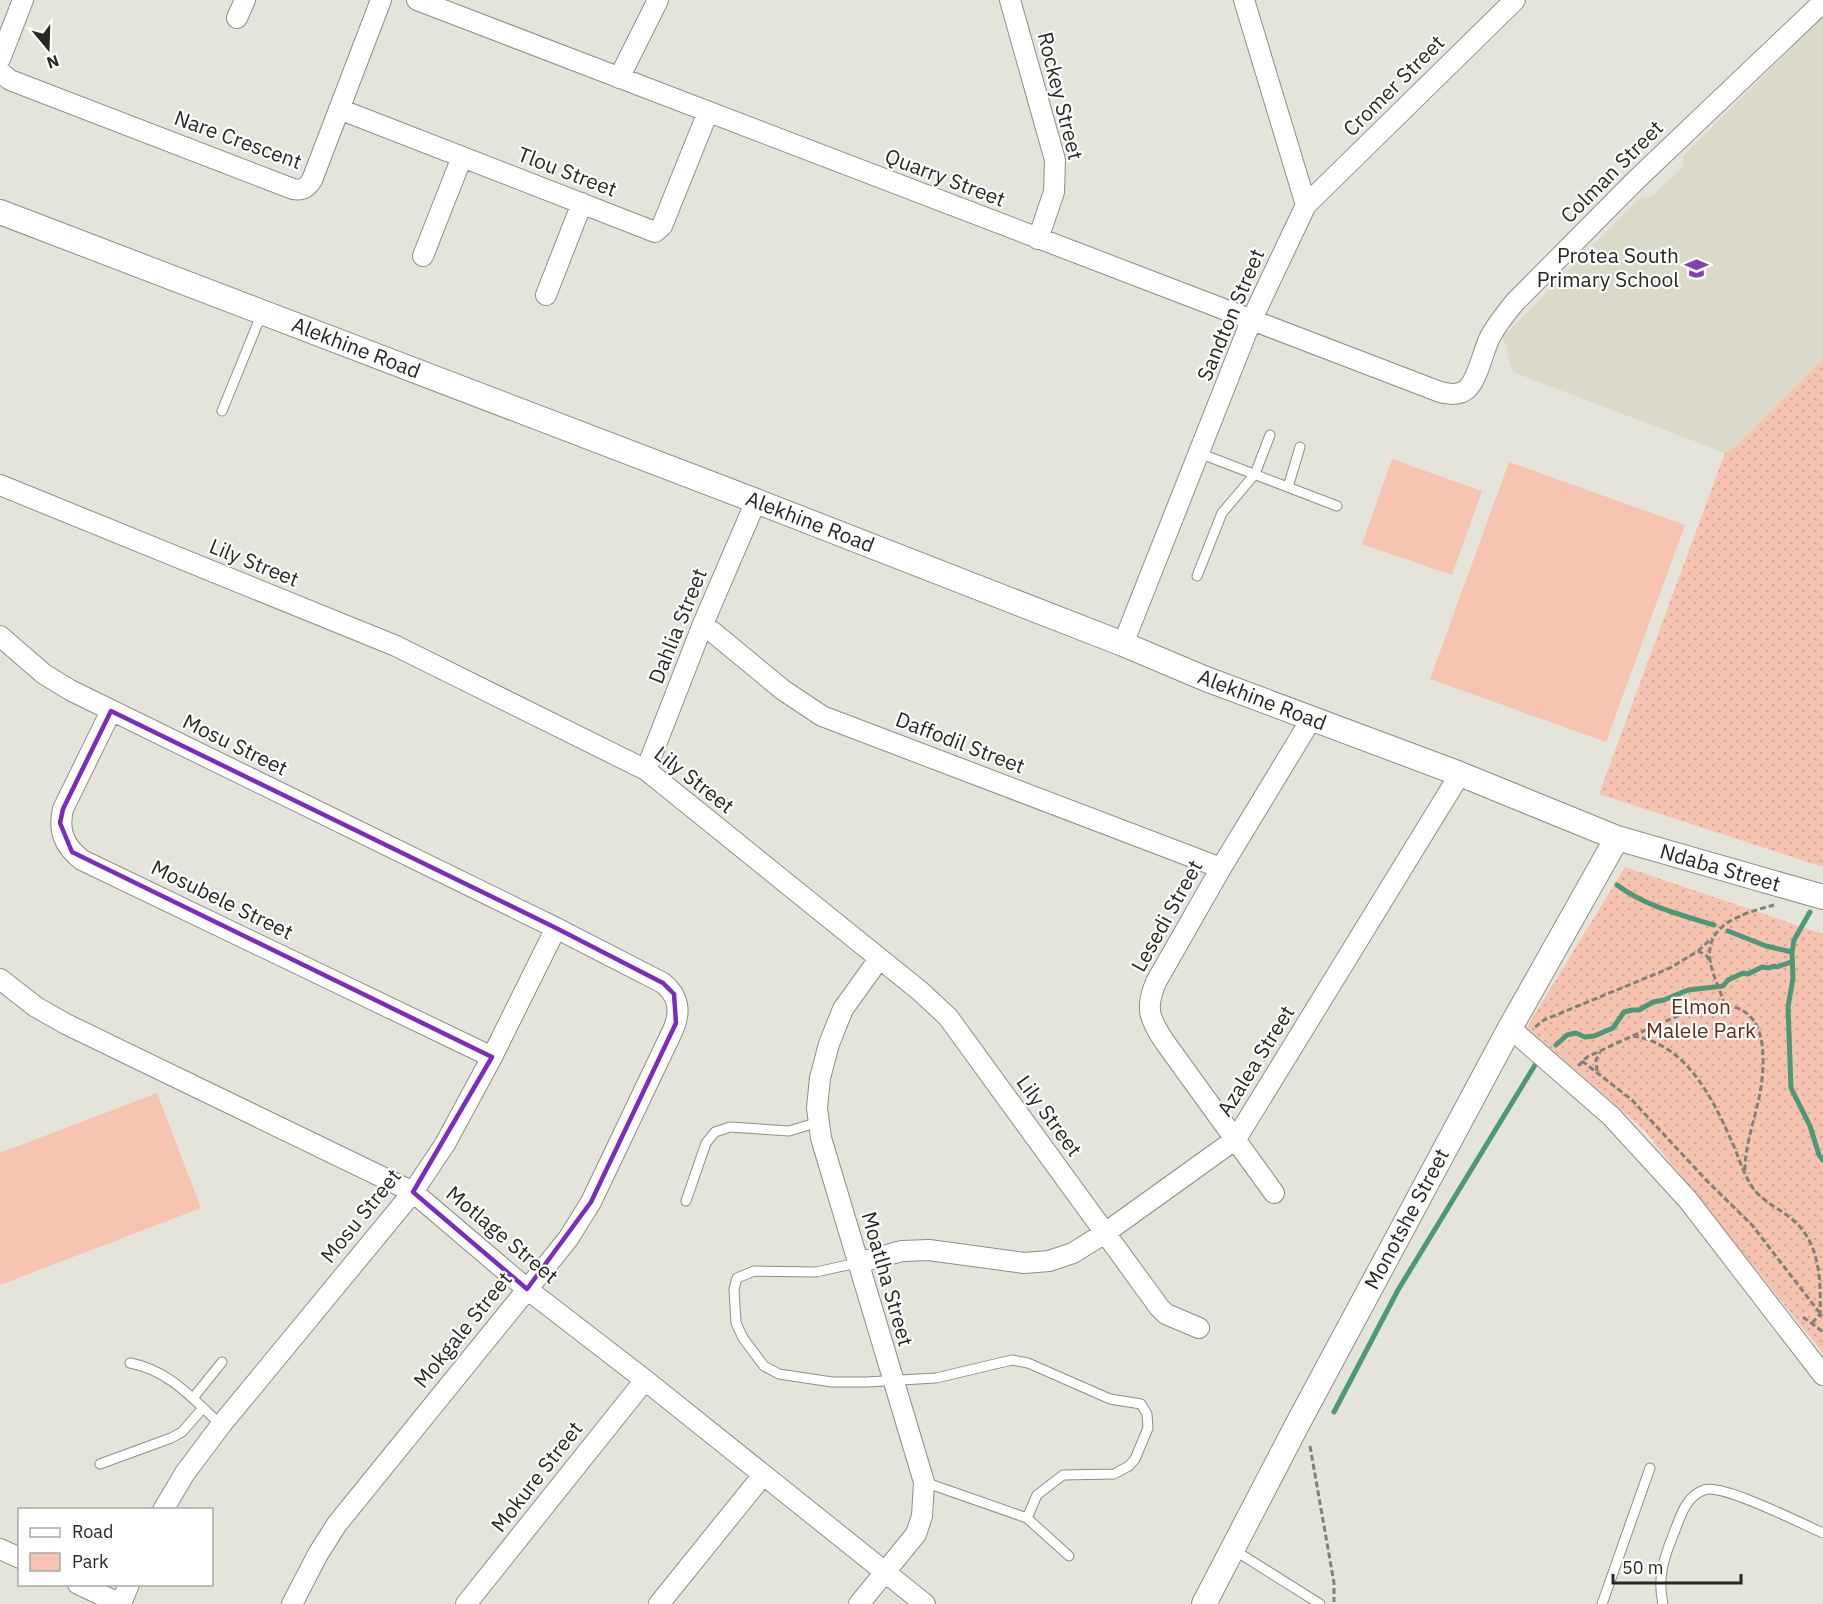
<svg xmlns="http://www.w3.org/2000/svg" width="1823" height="1604" font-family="'IBM Plex Sans',sans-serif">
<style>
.built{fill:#dbd9c8}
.green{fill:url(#green-dots)}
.pitch{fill:#f6c3b0}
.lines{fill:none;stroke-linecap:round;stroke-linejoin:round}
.stream{stroke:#4d9876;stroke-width:5}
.service-casing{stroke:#8f8e85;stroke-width:11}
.minor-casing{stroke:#8f8e85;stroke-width:22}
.tertiary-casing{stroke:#8f8e85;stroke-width:26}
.path{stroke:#81817a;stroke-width:3;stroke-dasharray:6 3;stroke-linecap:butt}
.service{stroke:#fff;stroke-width:9}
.minor{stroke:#fff;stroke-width:20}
.tertiary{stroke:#fff;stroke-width:24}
.marked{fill:none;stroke:#7b2cbf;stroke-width:4.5;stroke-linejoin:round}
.labels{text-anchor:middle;stroke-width:4.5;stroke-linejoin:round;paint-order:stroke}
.street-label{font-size:21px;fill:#272723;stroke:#fff}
.poi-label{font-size:21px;fill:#272723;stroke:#fff;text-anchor:end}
.park-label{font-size:21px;fill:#652b13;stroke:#fff}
</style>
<defs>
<pattern id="green-dots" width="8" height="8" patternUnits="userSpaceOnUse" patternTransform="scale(1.5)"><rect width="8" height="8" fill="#f6c3b0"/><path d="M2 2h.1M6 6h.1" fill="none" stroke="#d3a897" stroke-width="1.8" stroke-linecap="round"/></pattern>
</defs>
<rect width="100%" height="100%" fill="#e5e4da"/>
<path class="built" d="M 1823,16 L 1823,359 L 1731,451 L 1725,453 L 1513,372 L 1503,337 L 1638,199 L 1652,196 L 1683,167 L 1683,156 Z"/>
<path class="green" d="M 1823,359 L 1823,867 L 1599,794 L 1725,453 L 1732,450 Z
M 1625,867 L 1823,934 L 1823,1353 L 1645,1131 L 1527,1027 Z"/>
<path class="pitch" d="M 1392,459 L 1482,491 L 1452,575 L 1362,544 Z
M 1509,462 L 1685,525 L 1606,742 L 1430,679 Z
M 157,1093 L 201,1208 L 0,1285 L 0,1153 Z"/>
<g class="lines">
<path class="stream" d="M 1617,885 C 1645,906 1681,915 1714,925
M 1810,912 L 1794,940 L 1792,952 L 1793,978 L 1788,1007 L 1791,1088 L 1810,1126 L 1819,1155 L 1823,1160
M 1728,931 L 1766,946 L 1792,952
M 1556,1045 L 1567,1035 L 1576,1033 L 1585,1037 L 1594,1036 L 1613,1028 L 1624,1012 L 1632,1010 L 1639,1010 L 1653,1002 L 1664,1000 L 1688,990 L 1723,986 L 1728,980 L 1743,973 L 1748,974 L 1762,967 L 1769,968 L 1774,966 L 1777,967 L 1791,962
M 1334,1412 L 1398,1290 L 1535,1065"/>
<defs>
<path id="service" d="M 222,411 L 262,313
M 1199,453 L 1337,506
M 1288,487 L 1300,447
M 1197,576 L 1222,513 L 1255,474 L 1270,435
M 686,1201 L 706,1143 L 715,1132 L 730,1127 L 789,1131 L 819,1122
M 857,1263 L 816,1272 L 754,1271 L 737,1278 L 734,1289 L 736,1323 L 743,1338 L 764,1366 L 779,1374 L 832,1382 L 867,1382 L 918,1379 L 936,1378 L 1012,1360 L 1028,1363 L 1110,1399 L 1141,1404 L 1147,1414 L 1148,1428 L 1135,1459 L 1129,1466 L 1114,1474 L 1063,1475 L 1037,1495 L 1027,1518
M 130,1363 C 169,1370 193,1399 221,1425
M 193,1398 L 222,1362
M 100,1464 L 171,1438 L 182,1432 L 203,1408
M 924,1482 L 1027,1518 L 1069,1556
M 1234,1550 L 1320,1604
M 1602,1604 L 1650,1468
M 1663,1604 C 1657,1578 1664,1557 1674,1533 C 1680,1517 1686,1496 1704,1490 C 1722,1483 1802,1524 1823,1533"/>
<path id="minor" d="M 417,0 L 1440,392 C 1449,394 1459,396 1467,389 C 1478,379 1483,351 1490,337 C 1497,324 1506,313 1515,302 L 1636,180 L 1823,2
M 1010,0 L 1055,160 L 1054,192 L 1038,239
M 1244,0 L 1306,205
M 237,18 L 245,0
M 0,59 L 23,0
M 0,72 L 10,80 L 293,189 C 302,191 307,188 312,180 L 381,0
M 619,78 L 658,0
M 339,109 L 655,232 L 662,226 L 708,112
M 423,256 L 462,157
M 546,295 L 582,203
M 0,485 L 396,646 L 646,770 L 920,991 L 948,1017 L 1159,1307 L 1166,1314 L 1199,1328
M 703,624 L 783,690 L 822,716 L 1221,868
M 0,636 L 44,674 L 70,690 L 556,928 L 663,983 C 679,996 681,1012 673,1030 L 591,1202 L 568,1239 L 337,1524 L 318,1554 L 292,1604
M 1123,644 L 1251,321 L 1306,205 L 1515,0
M 111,711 L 63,809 C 58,831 64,846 82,860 L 492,1057
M 646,770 L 703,624 L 756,501
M 0,979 L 36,1007 L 66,1024 L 413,1192 L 527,1289 L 645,1380 L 925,1604
M 1510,1028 L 1611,1116 L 1688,1200 L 1823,1375
M 1274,1193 L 1164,1041 C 1149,1018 1145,1008 1156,982 L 1221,868 L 1312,718
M 857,1263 L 902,1251 L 929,1250 L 1024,1263 L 1049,1261 L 1073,1253 L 1105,1233 L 1236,1139 L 1460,774
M 163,1510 L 185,1473 L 221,1425 L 413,1192 L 445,1144 L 492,1057 L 556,928
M 0,1549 L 20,1558
M 78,1584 L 121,1604
M 121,1604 L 129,1584
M 466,1604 L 645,1380
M 659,1604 L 763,1475
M 859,1604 L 916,1534 L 922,1516 L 924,1482 L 821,1138 L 817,1108 L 820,1078 L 829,1044 L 843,1009 L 879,959"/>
<path id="tertiary" d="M 0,212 L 756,501 L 1123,644 L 1206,679 L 1460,774 L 1617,838 L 1823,897
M 1204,1604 L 1297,1425 L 1510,1028 L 1617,838"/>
</defs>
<use href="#service" class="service-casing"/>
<use href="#minor" class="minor-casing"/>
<use href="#tertiary" class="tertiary-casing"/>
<path class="path" d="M 1698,951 L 1712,938
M 1723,1005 L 1723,1000 C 1719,987 1712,974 1710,960 C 1705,923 1745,913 1774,905
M 1535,1027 L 1544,1020 L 1670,968 L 1698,951 L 1706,955 L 1711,963
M 1633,1036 C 1686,1044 1712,1097 1732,1142 C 1739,1157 1743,1174 1753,1188 C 1763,1202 1780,1209 1793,1220 C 1820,1243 1821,1280 1820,1314
M 1582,1061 L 1632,1100 L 1708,1182 L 1752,1225 L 1819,1312
M 1578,1066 L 1587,1057 C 1613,1045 1640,1032 1666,1021 C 1677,1017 1689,1010 1700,1008 C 1756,995 1767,1032 1762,1079 C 1759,1111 1744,1142 1745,1173
M 1597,1071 L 1596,1060 L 1600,1052
M 1803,1317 L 1823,1332
M 1812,1323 L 1820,1314 L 1823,1318
M 1310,1446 L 1334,1583 L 1334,1602"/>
<use href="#service" class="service"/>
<use href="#minor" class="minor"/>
<use href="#tertiary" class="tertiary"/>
</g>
<path class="marked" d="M 111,711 L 556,928 L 663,983 L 674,994 L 676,1023 L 591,1202 L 527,1289 L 413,1192 L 492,1057 L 72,852 L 60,823 L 63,809 Z"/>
<defs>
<symbol id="school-bare" viewBox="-9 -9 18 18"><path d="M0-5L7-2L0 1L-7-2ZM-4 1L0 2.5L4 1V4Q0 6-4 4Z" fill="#8740b3" stroke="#fff" stroke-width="2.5" paint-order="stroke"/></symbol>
</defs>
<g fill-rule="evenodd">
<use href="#school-bare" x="1680" y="252" width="33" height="33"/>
</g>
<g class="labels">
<g class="street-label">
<text transform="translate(1394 86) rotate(-45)" y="7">Cromer Street</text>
<text transform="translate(1060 96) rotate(76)" y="7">Rockey Street</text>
<text transform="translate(238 140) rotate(20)" y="7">Nare Crescent</text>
<text transform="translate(567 172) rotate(21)" y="7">Tlou Street</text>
<text transform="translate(1612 172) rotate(-45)" y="7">Colman Street</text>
<text transform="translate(945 178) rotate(21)" y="7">Quarry Street</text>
<text transform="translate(1231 315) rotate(-67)" y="7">Sandton Street</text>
<text transform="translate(356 348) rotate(21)" y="7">Alekhine Road</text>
<text transform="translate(810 522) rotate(21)" y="7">Alekhine Road</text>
<text transform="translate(254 563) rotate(22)" y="7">Lily Street</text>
<text transform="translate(678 626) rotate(-68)" y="7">Dahlia Street</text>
<text transform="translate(1262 700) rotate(21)" y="7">Alekhine Road</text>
<text transform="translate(960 743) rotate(21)" y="7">Daffodil Street</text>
<text transform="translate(235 745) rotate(26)" y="7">Mosu Street</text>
<text transform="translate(694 780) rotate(38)" y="7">Lily Street</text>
<text transform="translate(1720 868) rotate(16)" y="7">Ndaba Street</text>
<text transform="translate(222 900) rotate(26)" y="7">Mosubele Street</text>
<text transform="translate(1167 916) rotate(-61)" y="7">Lesedi Street</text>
<text transform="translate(1256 1061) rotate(-58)" y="7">Azalea Street</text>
<text transform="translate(1049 1116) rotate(54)" y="7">Lily Street</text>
<text transform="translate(361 1216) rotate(-51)" y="7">Mosu Street</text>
<text transform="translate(1407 1219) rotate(-62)" y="7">Monotshe Street</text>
<text transform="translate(502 1235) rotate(40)" y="7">Motlage Street</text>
<text transform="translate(887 1279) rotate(74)" y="7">Moatlha Street</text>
<text transform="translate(463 1330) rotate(-51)" y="7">Mokgale Street</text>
<text transform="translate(537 1477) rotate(-52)" y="7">Mokure Street</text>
</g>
<g class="poi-label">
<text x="1679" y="263">Protea South<tspan x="1679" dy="24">Primary School</tspan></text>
</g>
<g class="park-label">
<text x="1701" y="1014">Elmon<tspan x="1701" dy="24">Malele Park</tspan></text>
</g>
</g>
<rect x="18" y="1508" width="195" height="78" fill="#ffffff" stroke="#a9a9a7" stroke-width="1.5"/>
<rect x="30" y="1528" width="30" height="9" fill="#ffffff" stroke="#a9a9a7" stroke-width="1.5"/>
<text x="72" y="1538" font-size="18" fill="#272723">Road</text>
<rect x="30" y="1553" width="30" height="18" fill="#f6c3b0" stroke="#a9a9a7" stroke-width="1.5"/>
<text x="72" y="1568" font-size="18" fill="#272723">Park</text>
<g transform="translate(48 48) rotate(161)" stroke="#ffffff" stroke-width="4.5" paint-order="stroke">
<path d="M0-4.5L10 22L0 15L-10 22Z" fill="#272723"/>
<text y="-9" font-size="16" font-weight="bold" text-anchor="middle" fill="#272723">N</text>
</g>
<path d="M1613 1574v9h128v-9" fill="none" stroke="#272723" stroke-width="3"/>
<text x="1622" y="1574" font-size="18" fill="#272723" stroke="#ffffff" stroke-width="4.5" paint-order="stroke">50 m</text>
</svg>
